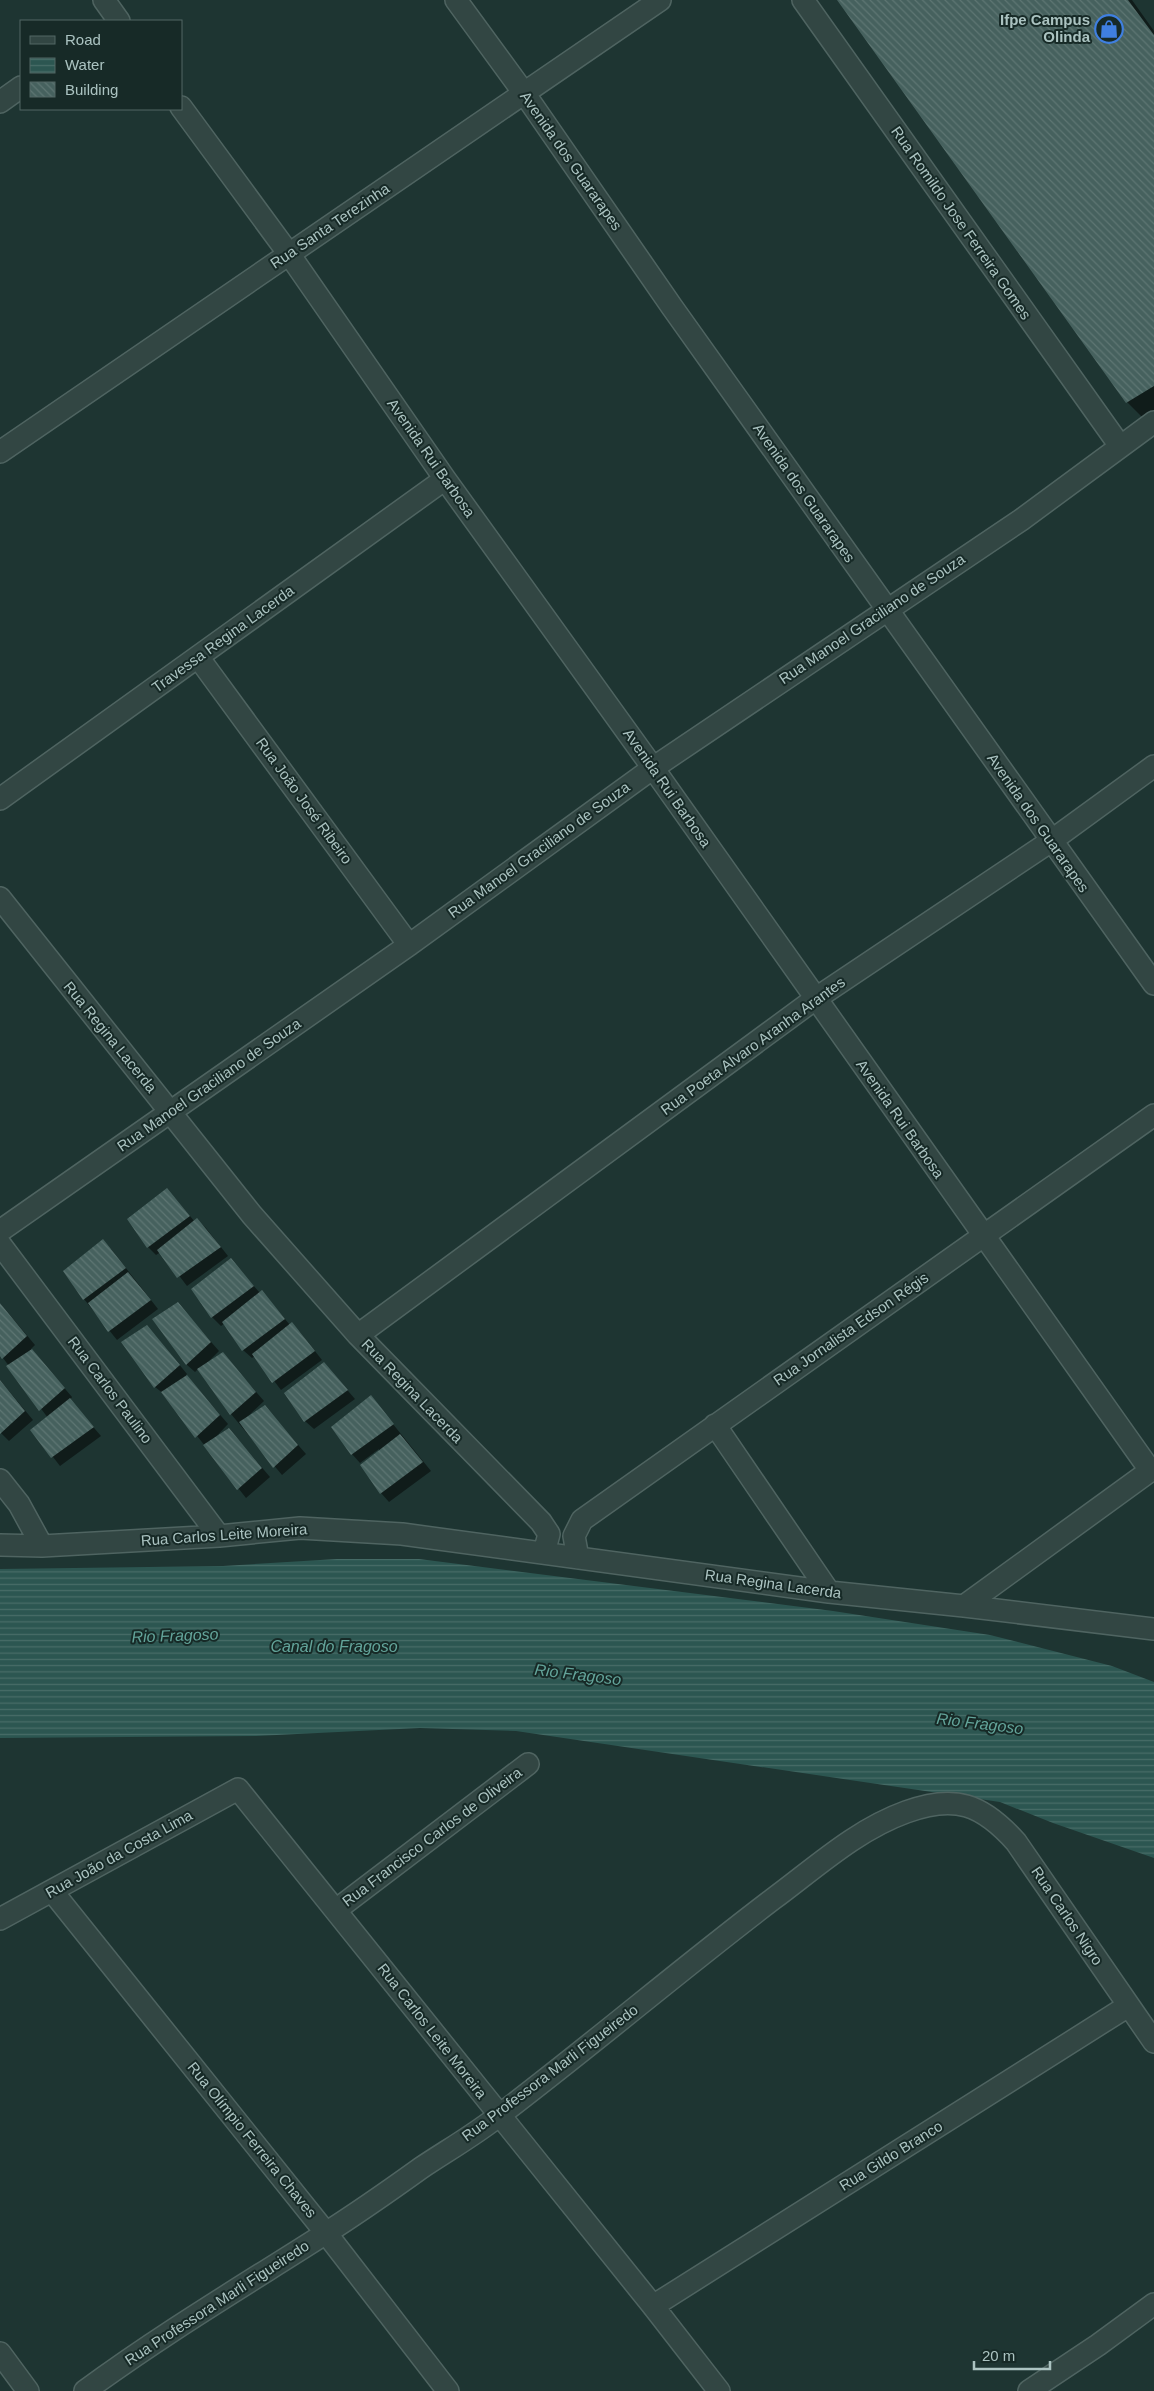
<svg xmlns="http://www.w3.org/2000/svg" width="1154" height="2391" font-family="Arial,sans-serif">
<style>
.water{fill:url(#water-rules)}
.shadow{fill:#0007}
.building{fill:url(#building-back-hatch)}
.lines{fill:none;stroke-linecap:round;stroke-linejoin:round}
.street-casing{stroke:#4f6461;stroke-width:24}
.street{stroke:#324643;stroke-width:21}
.labels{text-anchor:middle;stroke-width:4;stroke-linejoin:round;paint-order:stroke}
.poi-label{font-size:15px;font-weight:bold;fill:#abc3c1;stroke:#172a27;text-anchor:end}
.street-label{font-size:15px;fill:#abc3c1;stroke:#172a27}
.water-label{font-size:16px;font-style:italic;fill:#63a49a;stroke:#172a27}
</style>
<defs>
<pattern id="water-rules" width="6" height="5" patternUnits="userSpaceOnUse" patternTransform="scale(1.25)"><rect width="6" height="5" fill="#2c5651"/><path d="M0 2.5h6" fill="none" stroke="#486d68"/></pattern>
<pattern id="building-back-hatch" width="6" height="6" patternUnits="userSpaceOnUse" patternTransform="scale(1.25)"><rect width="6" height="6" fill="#46615e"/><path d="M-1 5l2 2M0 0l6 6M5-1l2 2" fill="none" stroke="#5e7673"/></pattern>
</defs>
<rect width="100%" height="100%" fill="#1e3532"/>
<path class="water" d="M 337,1559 L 419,1559 L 833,1611 L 990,1635 L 1112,1666 L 1154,1682 L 1154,1858 L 1053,1823 L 1000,1802 L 516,1731 L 420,1728 L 256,1736 L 0,1738 L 0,1569 L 223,1566 Z"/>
<path class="shadow" d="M 839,0 L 1132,0 L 1154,31 L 1154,413 L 1144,419 L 1127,402 Z
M 175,1198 L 195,1222 L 197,1220 L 206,1228 L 228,1256 L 187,1286 L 161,1252 L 156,1255 L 148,1247 Z
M 111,1249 L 158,1309 L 117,1340 L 84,1299 Z
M 231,1260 L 260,1293 L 262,1292 L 290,1325 L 300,1332 L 322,1360 L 281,1390 L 255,1356 L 252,1358 L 243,1350 L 225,1323 L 221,1326 L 212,1317 L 193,1290 Z
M 0,1303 L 35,1345 L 31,1349 L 72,1397 L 70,1400 L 101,1436 L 60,1466 L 32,1430 L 48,1418 L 0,1354 Z
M 178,1304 L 219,1351 L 204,1366 L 223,1354 L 264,1401 L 244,1420 L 265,1407 L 306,1454 L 282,1475 L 231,1414 L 198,1369 L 195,1372 L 186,1364 Z
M 155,1335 L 187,1374 L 186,1375 L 228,1424 L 212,1441 L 229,1429 L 270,1477 L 246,1498 L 164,1394 L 155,1387 Z
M 324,1363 L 355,1399 L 314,1429 L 305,1421 Z
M 0,1380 L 33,1420 L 9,1441 L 0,1432 Z
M 371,1397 L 431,1471 L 389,1502 L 381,1493 L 379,1449 L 360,1463 L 352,1454 Z"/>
<path class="building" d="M 837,0 L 1128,0 L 1154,35 L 1154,386 L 1126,403 Z
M 167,1188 L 190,1216 L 147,1248 L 127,1219 Z
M 197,1218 L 221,1247 L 177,1278 L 157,1250 Z
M 103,1239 L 126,1268 L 83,1300 L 63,1271 Z
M 231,1258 L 254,1286 L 211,1318 L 191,1289 Z
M 128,1272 L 151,1300 L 108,1332 L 88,1303 Z
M 262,1290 L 285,1319 L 242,1351 L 222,1322 Z
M 178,1302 L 211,1342 L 186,1365 L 152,1319 Z
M 0,1303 L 27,1336 L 2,1359 L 0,1356 Z
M 292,1322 L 315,1351 L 272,1383 L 252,1354 Z
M 147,1325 L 180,1365 L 154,1388 L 121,1342 Z
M 32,1349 L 65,1388 L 39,1411 L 6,1366 Z
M 223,1352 L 256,1392 L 230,1415 L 197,1369 Z
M 324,1362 L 348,1390 L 304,1422 L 284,1393 Z
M 187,1375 L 220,1415 L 195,1438 L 161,1392 Z
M 0,1380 L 25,1411 L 0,1434 Z
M 371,1395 L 394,1424 L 351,1455 L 331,1427 Z
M 70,1398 L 94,1427 L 51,1458 L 30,1430 Z
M 265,1405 L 298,1445 L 273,1468 L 239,1422 Z
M 229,1428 L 262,1468 L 237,1490 L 203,1445 Z
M 400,1434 L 423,1462 L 380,1494 L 360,1465 Z"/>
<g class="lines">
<defs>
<path id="street" d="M 104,0 L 119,21
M 456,0 L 524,93 L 672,307 L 1154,984
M 803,0 L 1120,446
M 0,102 L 21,87
M 181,107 L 289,254 L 445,479 L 653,768 L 1150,1470
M 0,452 L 660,0
M 198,657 L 409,945
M 0,799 L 445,479
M 0,898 L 252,1215 L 358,1335 L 541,1522 L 549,1534 L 544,1553
M 0,1231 L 409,945 L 653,768 L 1021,520 L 1154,422
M 0,1244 L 219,1536
M 358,1335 L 815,999 L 1051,841 L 1154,766
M 715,1425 L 829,1592
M 0,1480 L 19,1504 L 42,1546
M 0,1545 L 42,1546 L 219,1536 L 300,1528 L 402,1534 L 829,1592 L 964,1606 L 1154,1629
M 578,1558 L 574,1536 L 582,1520 L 1154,1115
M 964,1606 L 1154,1468
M 52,1891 L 326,2233 L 448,2391
M 336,1910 L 528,1764
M 0,1919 L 238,1789 L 653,2306 L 719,2391
M 653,2306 L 1128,2006
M 0,2353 L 28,2391
M 85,2391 C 161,2335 243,2286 323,2235 C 356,2214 389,2191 421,2168 C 448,2150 476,2134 501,2114 C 593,2044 681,1969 773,1899 C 815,1868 856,1830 906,1812 C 955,1794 982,1804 1016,1842 L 1154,2042
M 1029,2391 L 1098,2345 L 1154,2304"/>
</defs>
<use href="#street" class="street-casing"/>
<use href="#street" class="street"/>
</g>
<defs>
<symbol id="shop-ring" viewBox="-11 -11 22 22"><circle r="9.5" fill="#172a27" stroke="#3f7fe0" stroke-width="1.5"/><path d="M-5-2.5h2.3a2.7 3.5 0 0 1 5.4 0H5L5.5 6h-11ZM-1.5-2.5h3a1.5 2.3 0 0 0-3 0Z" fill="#3f7fe0"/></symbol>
</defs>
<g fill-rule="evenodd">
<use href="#shop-ring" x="1093" y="13" width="32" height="32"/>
</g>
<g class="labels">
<g class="poi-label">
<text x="1090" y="25">Ifpe Campus<tspan x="1090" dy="17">Olinda</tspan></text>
</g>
<g class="street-label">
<text transform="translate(571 161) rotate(55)" y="5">Avenida dos Guararapes</text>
<text transform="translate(961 223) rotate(55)" y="5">Rua Romildo Jose Ferreira Gomes</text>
<text transform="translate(330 226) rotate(-34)" y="5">Rua Santa Terezinha</text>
<text transform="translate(431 458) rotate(55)" y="5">Avenida Rui Barbosa</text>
<text transform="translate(804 493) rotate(55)" y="5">Avenida dos Guararapes</text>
<text transform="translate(872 619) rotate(-34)" y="5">Rua Manoel Graciliano de Souza</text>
<text transform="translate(223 639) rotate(-36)" y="5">Travessa Regina Lacerda</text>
<text transform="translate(667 788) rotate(55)" y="5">Avenida Rui Barbosa</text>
<text transform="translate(304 801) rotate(54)" y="5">Rua João José Ribeiro</text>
<text transform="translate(1038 823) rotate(55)" y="5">Avenida dos Guararapes</text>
<text transform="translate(539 850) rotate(-36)" y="5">Rua Manoel Graciliano de Souza</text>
<text transform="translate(110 1037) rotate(51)" y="5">Rua Regina Lacerda</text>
<text transform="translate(753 1046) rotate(-36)" y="5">Rua Poeta Alvaro Aranha Arantes</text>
<text transform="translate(209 1085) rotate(-35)" y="5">Rua Manoel Graciliano de Souza</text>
<text transform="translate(900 1119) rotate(55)" y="5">Avenida Rui Barbosa</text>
<text transform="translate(851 1329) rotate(-35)" y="5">Rua Jornalista Edson Régis</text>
<text transform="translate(110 1390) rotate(53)" y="5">Rua Carlos Paulino</text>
<text transform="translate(412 1391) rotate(46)" y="5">Rua Regina Lacerda</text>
<text transform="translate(224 1535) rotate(-4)" y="5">Rua Carlos Leite Moreira</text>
<text transform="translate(773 1584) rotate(8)" y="5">Rua Regina Lacerda</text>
<text transform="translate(432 1837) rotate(-37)" y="5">Rua Francisco Carlos de Oliveira</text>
<text transform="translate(119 1854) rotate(-29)" y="5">Rua João da Costa Lima</text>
<text transform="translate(1067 1916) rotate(56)" y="5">Rua Carlos Nigro</text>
<text transform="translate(432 2031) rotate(52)" y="5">Rua Carlos Leite Moreira</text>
<text transform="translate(550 2073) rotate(-37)" y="5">Rua Professora Marli Figueiredo</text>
<text transform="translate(252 2140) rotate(51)" y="5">Rua Olímpio Ferreira Chaves</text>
<text transform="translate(891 2156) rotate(-32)" y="5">Rua Gildo Branco</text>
<text transform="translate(217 2303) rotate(-33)" y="5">Rua Professora Marli Figueiredo</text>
</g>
<g class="water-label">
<text transform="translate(175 1635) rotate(-2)" y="6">Rio Fragoso</text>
<text x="334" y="1652">Canal do Fragoso</text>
<text transform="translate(578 1674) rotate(7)" y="6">Rio Fragoso</text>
<text transform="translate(980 1723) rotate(7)" y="6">Rio Fragoso</text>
</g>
</g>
<rect x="20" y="20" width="162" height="90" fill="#172a27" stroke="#526765"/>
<rect x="30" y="36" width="25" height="8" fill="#324643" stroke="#526765"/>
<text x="65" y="45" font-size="15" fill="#abc3c1">Road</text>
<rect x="30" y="58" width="25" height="15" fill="url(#water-rules)" stroke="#526765"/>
<text x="65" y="70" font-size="15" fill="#abc3c1">Water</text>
<rect x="30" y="82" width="25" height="15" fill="url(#building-back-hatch)" stroke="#526765"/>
<text x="65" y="95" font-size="15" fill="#abc3c1">Building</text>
<path d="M974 2361v8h76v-8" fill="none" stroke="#abc3c1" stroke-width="2.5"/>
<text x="982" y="2361" font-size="15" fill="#abc3c1" stroke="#172a27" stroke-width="4" paint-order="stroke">20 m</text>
</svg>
